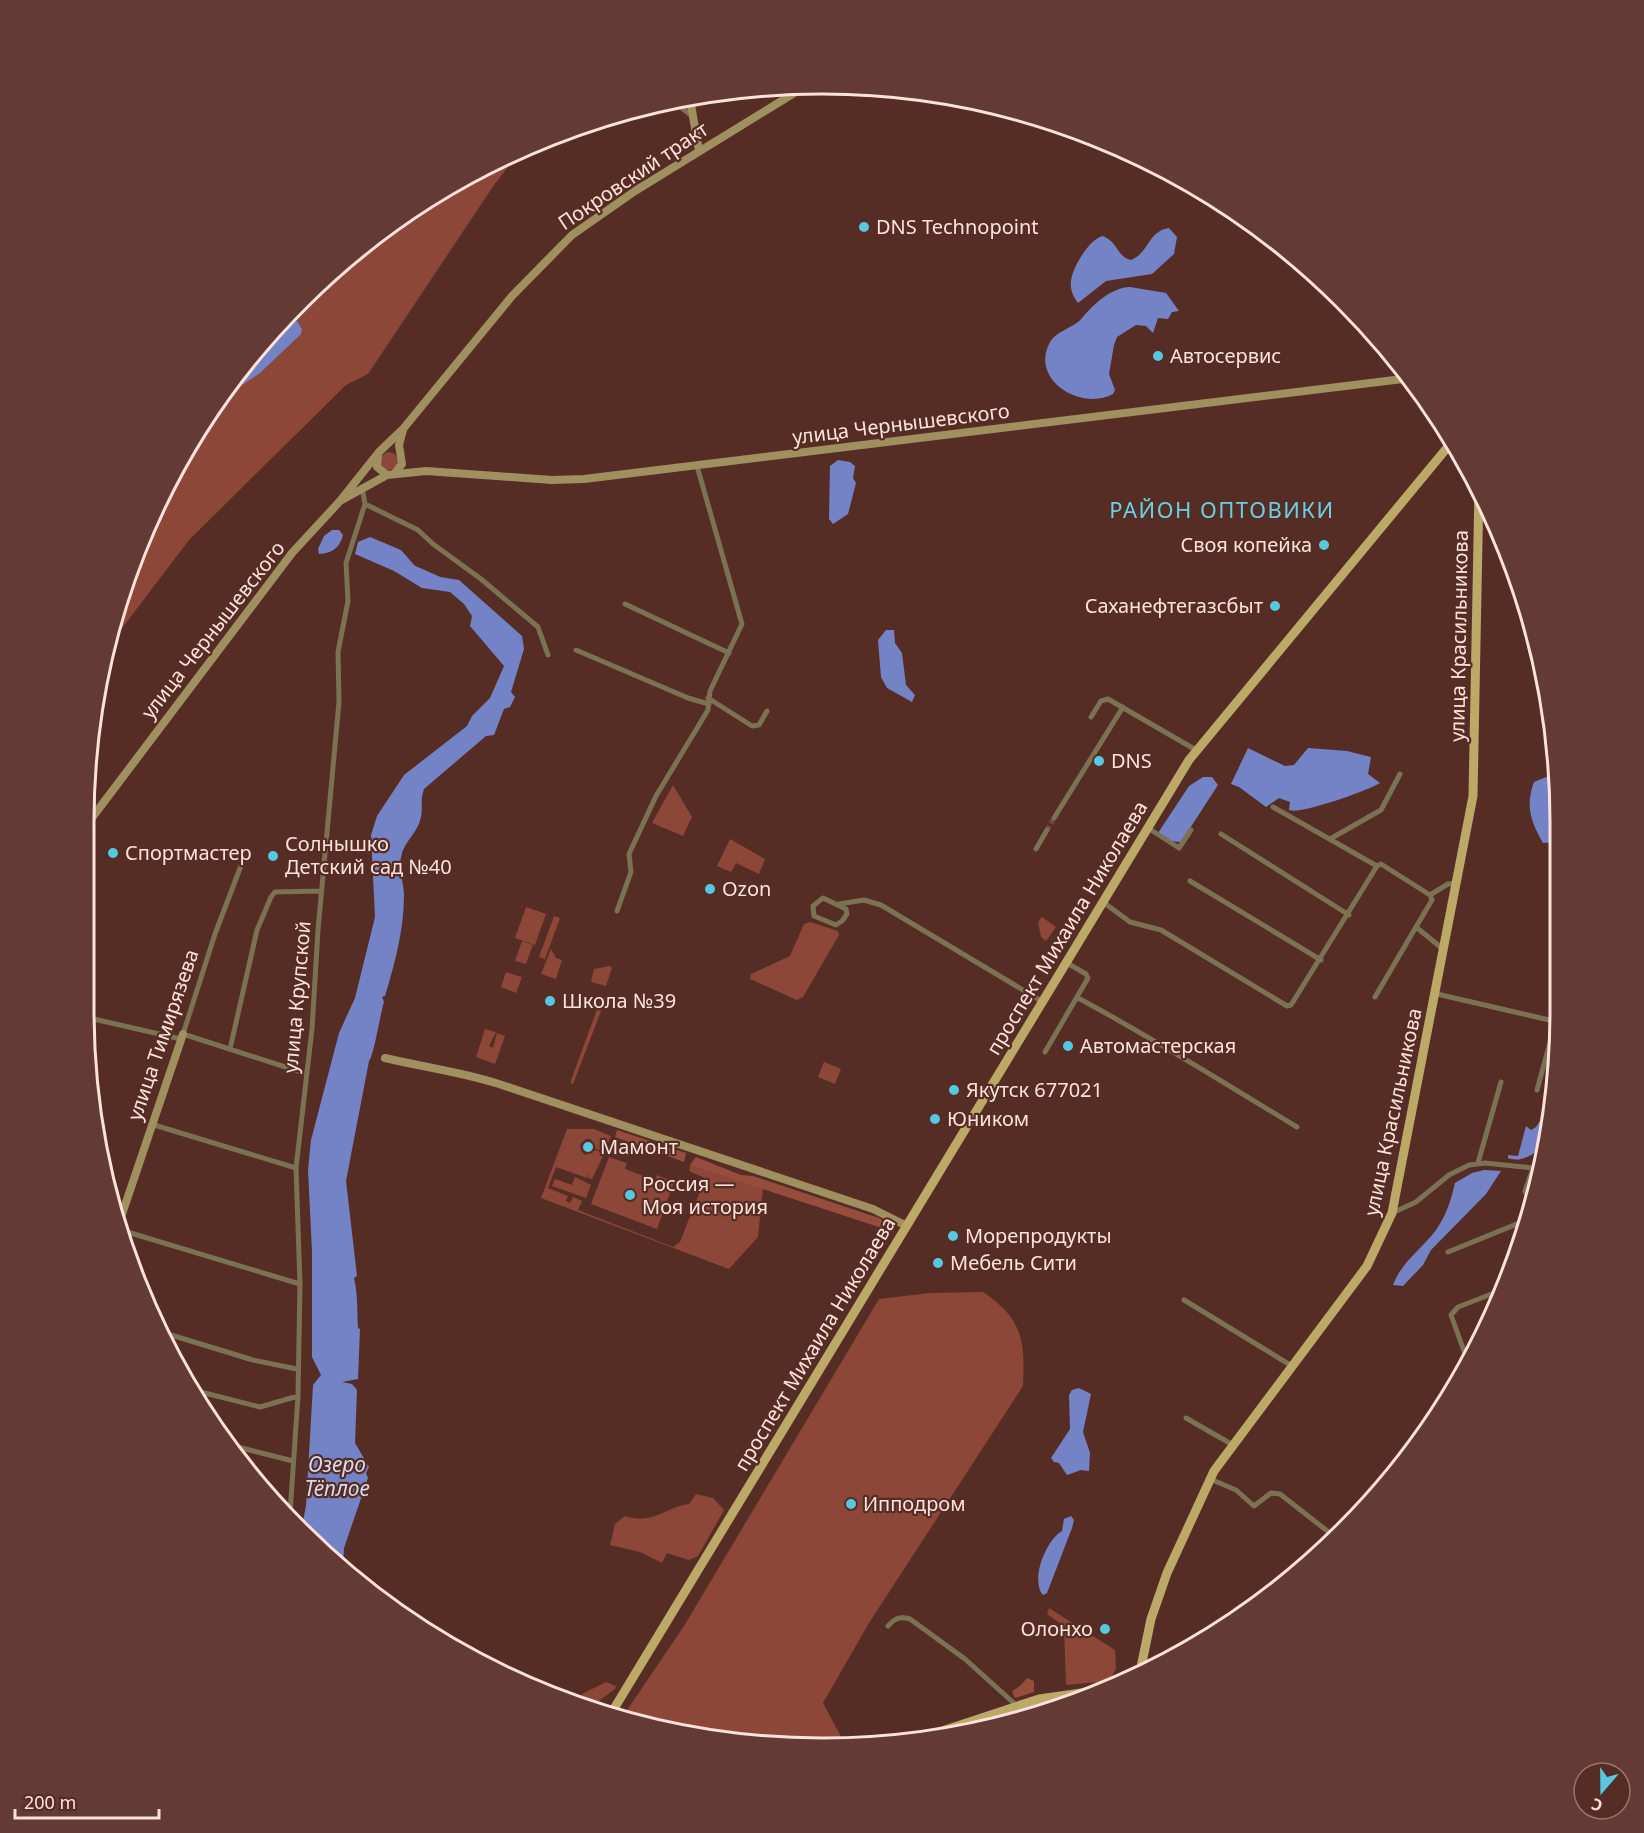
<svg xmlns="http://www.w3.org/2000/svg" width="1644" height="1833" font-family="'Noto Sans',sans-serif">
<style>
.green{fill:#8c4739}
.forest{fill:#974d3e}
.water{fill:#7383c6}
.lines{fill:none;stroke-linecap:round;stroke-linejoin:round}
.canal{stroke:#7383c6;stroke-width:5}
.street-tunnel{stroke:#6f4840;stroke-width:5;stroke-dasharray:5 2.5;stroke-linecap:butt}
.street{stroke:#7b7253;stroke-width:5}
.secondary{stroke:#a0905f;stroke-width:8}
.primary{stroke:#bca867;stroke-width:9}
.poi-dot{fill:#56c9e0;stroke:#562d25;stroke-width:2}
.labels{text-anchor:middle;stroke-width:4.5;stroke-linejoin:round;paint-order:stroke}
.street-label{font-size:20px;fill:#fde2dc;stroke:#562d25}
.poi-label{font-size:20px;fill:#fde2dc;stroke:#562d25;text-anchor:start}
.water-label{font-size:21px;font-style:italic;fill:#d7dcef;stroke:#562d25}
.quarter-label{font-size:22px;letter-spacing:1.5px;fill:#68d0e5;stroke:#562d25}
.rim{fill:none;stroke:#fde2dc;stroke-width:3}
</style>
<rect width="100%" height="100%" fill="#562d25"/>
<path class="green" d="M 521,150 L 494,185 L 368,374 L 346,385 L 189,540 L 107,648 L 140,540 L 183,453 L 267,335 L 373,236 L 496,160 Z
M380 461a9 9 0 1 1 18 0a9 9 0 1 1-18 0Z
M 673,785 L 692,817 L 683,836 L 652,823 Z
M 730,839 L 765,859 L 759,874 L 736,863 L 731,872 L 717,866 Z
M 526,907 L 546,914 L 535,945 L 515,938 Z
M 554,916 L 560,918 L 545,959 L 539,957 Z
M 1042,917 L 1056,927 L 1046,941 L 1041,937 L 1038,922 Z
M 810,922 L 838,931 L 839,935 L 803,997 L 797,1000 L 750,979 L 751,974 L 790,956 L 804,924 Z
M 522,941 L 533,945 L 526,964 L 515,961 Z
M 551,949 L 556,958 L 562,960 L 556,979 L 541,974 Z
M 610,966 L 612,968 L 606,986 L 591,982 L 594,969 Z
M 506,972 L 522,977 L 516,993 L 501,987 Z
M 602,996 L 606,998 L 573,1084 L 570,1083 Z
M 485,1029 L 496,1032 L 489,1046 L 493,1048 L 497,1033 L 505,1036 L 495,1064 L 476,1057 Z
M 824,1062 L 841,1069 L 835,1084 L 818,1077 Z
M 567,1129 L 594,1129 L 611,1136 L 604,1152 L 596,1149 L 591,1139 L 586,1139 L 580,1144 L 581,1151 L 585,1155 L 596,1150 L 604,1154 L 592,1179 L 588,1178 L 588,1171 L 587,1178 L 556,1167 L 548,1188 L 568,1196 L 566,1201 L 570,1203 L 573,1197 L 582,1201 L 578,1210 L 673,1247 L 680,1242 L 705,1178 L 689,1171 L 690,1165 L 763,1188 L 758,1237 L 729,1269 L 541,1198 Z
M 609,1157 L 627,1163 L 625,1169 L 655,1180 L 657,1175 L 674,1182 L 657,1229 L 591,1204 Z
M 575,1177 L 591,1185 L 586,1198 L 552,1186 L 555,1179 L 572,1185 Z
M 983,1292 C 1023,1319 1025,1341 1023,1386 L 869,1623 L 823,1703 L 846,1746 L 822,1749 L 678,1735 L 623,1716 L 684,1626 L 879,1299 L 930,1293 Z
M 696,1494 L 713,1498 L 724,1510 L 698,1556 L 689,1560 L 667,1553 L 662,1563 L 640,1552 L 610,1545 L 615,1524 L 625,1516 C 654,1525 663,1508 689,1504 Z
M 1049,1608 L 1115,1650 L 1116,1669 L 1112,1676 L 1098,1682 L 1066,1685 L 1064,1626 L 1047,1614 Z
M 606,1682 L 616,1686 L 615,1689 L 592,1706 L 572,1699 L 571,1694 L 575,1693 L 578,1698 L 584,1693 Z"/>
<path class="forest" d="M 617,1130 L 686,1153 L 684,1162 L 615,1137 Z
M 696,1157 L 741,1175 L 753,1176 L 879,1218 L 891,1225 L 894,1232 L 690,1165 Z
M 1027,1678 L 1034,1681 L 1034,1692 L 1015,1698 L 1012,1691 L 1020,1686 Z"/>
<path class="water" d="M 1169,228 L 1177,237 L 1174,254 L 1152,274 L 1106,281 L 1078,303 C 1073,296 1070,290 1071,281 C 1072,268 1090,238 1103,236 C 1118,242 1117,257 1131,260 C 1149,253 1148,231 1169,228 Z
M 1130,287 L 1166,293 L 1179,311 L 1172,312 L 1168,319 L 1158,318 L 1153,333 L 1146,326 L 1136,325 L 1117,337 L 1114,345 L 1109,374 L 1115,390 L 1113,394 C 1082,411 1031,381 1049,344 C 1056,330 1073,329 1082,318 C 1093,305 1110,288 1130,287 Z
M 291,318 L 296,320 L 302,329 L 301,334 L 260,373 L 222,398 C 241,372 260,331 291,318 Z
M 838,460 L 850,462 L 855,466 L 853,478 L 856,483 L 848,514 L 833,524 L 829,519 L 830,466 Z
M 332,530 L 339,530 L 343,535 C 340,548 332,553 319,554 L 318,549 L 324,536 Z
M 370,537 L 401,550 L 422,574 L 459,580 L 522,636 L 524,649 L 511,692 L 515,697 L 510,707 L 504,709 L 494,735 L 486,736 L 424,789 C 420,799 423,807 421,817 C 418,833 404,841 401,857 C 398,869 404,883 404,895 C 404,929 395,963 385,996 L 382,997 L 384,1002 C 380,1015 374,1055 369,1061 L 346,1181 L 357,1276 L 354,1278 C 358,1294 357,1311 358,1328 L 360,1329 L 358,1379 L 342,1382 L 352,1384 L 357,1390 L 355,1443 L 369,1467 L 366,1473 L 368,1478 L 344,1548 L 343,1567 L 302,1526 L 306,1506 L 313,1385 L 321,1375 L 312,1357 L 312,1252 L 308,1170 L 311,1140 L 339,1033 L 355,998 L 375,917 L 371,835 L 377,816 L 404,775 L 467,726 L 472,716 L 490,698 L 504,666 L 470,626 L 472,616 L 464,604 L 450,592 L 422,588 L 394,571 L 355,554 L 358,542 Z
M 886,630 L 894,630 L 895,643 L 902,653 L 906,685 L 915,695 L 912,702 L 887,688 L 881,677 L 878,640 Z
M 1248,748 L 1285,766 L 1294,765 L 1308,748 L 1347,751 L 1371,757 L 1368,774 L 1380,783 C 1369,790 1300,815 1289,810 L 1290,802 L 1279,798 L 1266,807 L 1239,787 L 1231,784 Z
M 1551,775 L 1558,794 L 1558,842 L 1543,843 C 1531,822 1525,806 1534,782 Z
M 1203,777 L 1212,777 L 1218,785 L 1181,842 L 1169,841 L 1158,833 L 1189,786 Z
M 1551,1104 L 1544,1129 L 1544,1144 C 1536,1154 1521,1163 1508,1158 L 1508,1155 L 1518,1156 L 1526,1126 L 1531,1130 L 1536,1127 Z
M 1484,1170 L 1501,1171 L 1486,1194 L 1431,1250 L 1423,1265 L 1403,1286 L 1393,1285 C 1402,1261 1422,1249 1436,1230 C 1447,1214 1451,1200 1455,1183 L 1472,1173 Z
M 1079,1388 L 1091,1394 L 1083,1432 L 1090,1453 L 1089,1471 L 1081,1470 L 1067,1475 L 1059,1463 L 1054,1462 L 1051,1458 L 1070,1429 L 1069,1395 L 1072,1390 Z
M 1071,1516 L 1074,1520 L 1072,1528 L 1047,1593 L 1043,1595 C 1030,1580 1046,1540 1062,1531 L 1064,1519 Z"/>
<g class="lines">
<path class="canal" d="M 414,568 L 441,580"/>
<path class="street-tunnel" d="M 1047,830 L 1054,818"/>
<path class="street" d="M 674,102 L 692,116
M 365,504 L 418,530 L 433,544 L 481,579 L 538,627 L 548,655
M 625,604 L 729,653
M 576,650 L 688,698 L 709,704
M 708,698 L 752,726 L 759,725 L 767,711
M 1091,717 L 1101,701 L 1108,699 L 1196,750
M 1273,807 L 1377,866
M 1054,818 L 1123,707
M 1148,828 L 1179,848 L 1191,830
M 1221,834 L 1349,915
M 1330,839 L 1381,810 L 1400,774
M 1036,849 L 1047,830
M 242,863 L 215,934 L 183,1034 L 307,1074
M 1190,881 L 1321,960
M 1430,895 L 1448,884 L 1458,883
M 823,898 L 846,909 L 847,914 L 842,921 L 836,925 L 814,916 L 813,906 Z
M 1103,902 L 1130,922 L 1161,930 L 1287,1006 L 1291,1005 L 1377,866 L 1381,864 L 1430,895 L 1432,900 L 1416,927 L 1444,950
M 839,904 L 864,900 L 881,905 L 1043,1002
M 617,911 L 631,872 L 629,854 L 656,796 L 708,710 L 710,691 L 742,624 L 697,466
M 1437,994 L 1558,1022
M 1375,997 L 1416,927
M 1078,998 C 1153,1038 1224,1083 1297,1127
M 85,1017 L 181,1039
M 230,1049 L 257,930 L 271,897 L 275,892 L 322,891
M 1045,1052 L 1088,978 L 1086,974 L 1067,963
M 1537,1090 L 1556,1021
M 151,1124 L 296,1168
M 1478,1163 L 1501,1082
M 1532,1210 L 1525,1191 L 1533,1168
M 1392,1213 L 1416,1202 L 1449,1175 L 1469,1165 L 1485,1163 L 1533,1168 L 1542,1161
M 124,1231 L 300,1284
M 1448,1252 L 1529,1219
M 1184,1300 L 1292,1366
M 158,1331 L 253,1360 L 297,1369
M 1468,1362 L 1451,1315 L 1458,1307 L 1502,1290
M 193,1390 L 260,1407 L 298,1396
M 1186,1418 L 1233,1445
M 226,1444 L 293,1461
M 1210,1479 L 1236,1490 L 1254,1506 L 1271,1493 L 1280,1494 L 1335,1537
M 290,1514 L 298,1396 L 300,1284 L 296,1168 L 312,1029 L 318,930 L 339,702 L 338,652 L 348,601 L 346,563 L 365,504 L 362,487
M 888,1626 C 895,1618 900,1616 910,1619 L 965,1659 L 1017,1706"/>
<path class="secondary" d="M 690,99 L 699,151
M 378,455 L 377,467 L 387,475 L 426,471 L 552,480 L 584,479 L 1411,378
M 395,473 L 402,464 L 399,445 L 403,430
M 340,501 L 379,452 L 403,429 L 512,296 L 572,235 L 635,191 L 804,87
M 85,827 L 292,553 L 340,501 L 387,475
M 385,1058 C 423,1067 462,1072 499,1084 L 873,1209 L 907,1226
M 120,1220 L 183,1034"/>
<path class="primary" d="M 1139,1677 L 1151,1619 L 1167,1573 L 1214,1471 L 1367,1266 L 1392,1213 L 1473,796 L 1479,489
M 612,1712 L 1189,760 L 1451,443
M 933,1734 L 1039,1699 L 1103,1690"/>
</g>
<g class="poi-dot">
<circle cx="864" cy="227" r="6"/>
<circle cx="1158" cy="356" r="6"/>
<circle cx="1324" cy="545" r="6"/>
<circle cx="1275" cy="606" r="6"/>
<circle cx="1099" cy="761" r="6"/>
<circle cx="113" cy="853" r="6"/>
<circle cx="273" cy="856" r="6"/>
<circle cx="710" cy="889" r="6"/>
<circle cx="550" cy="1001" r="6"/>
<circle cx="1068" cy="1046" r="6"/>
<circle cx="954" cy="1090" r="6"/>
<circle cx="935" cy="1119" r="6"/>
<circle cx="588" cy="1147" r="6"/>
<circle cx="630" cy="1195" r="6"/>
<circle cx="953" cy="1236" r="6"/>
<circle cx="938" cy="1263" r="6"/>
<circle cx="851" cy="1504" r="6"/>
<circle cx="1105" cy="1629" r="6"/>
</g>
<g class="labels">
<g class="street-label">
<text transform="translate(633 176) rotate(-34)" y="7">Покровский тракт</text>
<text transform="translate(901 424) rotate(-7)" y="7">улица Чернышевского</text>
<text transform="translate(213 630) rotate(-52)" y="7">улица Чернышевского</text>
<text transform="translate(1459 636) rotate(-89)" y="7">улица Красильникова</text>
<text transform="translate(1067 928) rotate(-59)" y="7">проспект Михаила Николаева</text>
<text transform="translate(297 997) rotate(-85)" y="7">улица Крупской</text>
<text transform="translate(163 1035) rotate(-71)" y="7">улица Тимирязева</text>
<text transform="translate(1393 1112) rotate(-78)" y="7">улица Красильникова</text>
<text transform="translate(815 1344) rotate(-59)" y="7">проспект Михаила Николаева</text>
</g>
<g class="poi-label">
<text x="876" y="234">DNS Technopoint</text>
<text x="1170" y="363">Автосервис</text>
<text x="1312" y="552" text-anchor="end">Своя копейка</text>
<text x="1263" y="613" text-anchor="end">Саханефтегазсбыт</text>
<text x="1111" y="768">DNS</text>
<text x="285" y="851">Солнышко<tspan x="285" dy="23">Детский сад №40</tspan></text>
<text x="125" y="860">Спортмастер</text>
<text x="722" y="896">Ozon</text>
<text x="562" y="1008">Школа №39</text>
<text x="1080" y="1053">Автомастерская</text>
<text x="966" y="1097">Якутск 677021</text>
<text x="947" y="1126">Юником</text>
<text x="600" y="1154">Мамонт</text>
<text x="642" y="1191">Россия —<tspan x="642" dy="23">Моя история</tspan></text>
<text x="965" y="1243">Морепродукты</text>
<text x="950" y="1270">Мебель Сити</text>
<text x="863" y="1511">Ипподром</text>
<text x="1093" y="1636" text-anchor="end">Олонхо</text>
</g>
<g class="water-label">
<text x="337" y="1472">Озеро<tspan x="337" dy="24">Тёплое</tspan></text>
</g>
<g class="quarter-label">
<text x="1222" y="518">РАЙОН ОПТОВИКИ</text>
</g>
</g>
<path d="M0 0H1644V1833H0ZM822 94H822A728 728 0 0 1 1550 822V1010A728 728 0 0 1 822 1738H822A728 728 0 0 1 94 1010V822A728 728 0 0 1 822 94Z" fill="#633b34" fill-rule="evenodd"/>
<path class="rim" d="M822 94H822A728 728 0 0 1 1550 822V1010A728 728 0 0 1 822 1738H822A728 728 0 0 1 94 1010V822A728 728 0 0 1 822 94Z"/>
<g transform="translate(1602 1791) rotate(200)"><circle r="28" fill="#562d25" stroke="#99756e" stroke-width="1.5"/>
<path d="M0-4.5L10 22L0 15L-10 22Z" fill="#56c9e0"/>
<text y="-9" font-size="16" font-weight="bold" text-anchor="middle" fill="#fde2dc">С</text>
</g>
<path d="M15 1809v9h144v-9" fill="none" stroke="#fde2dc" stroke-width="3"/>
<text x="24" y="1809" font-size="18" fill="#fde2dc" stroke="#562d25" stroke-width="4.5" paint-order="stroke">200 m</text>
</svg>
